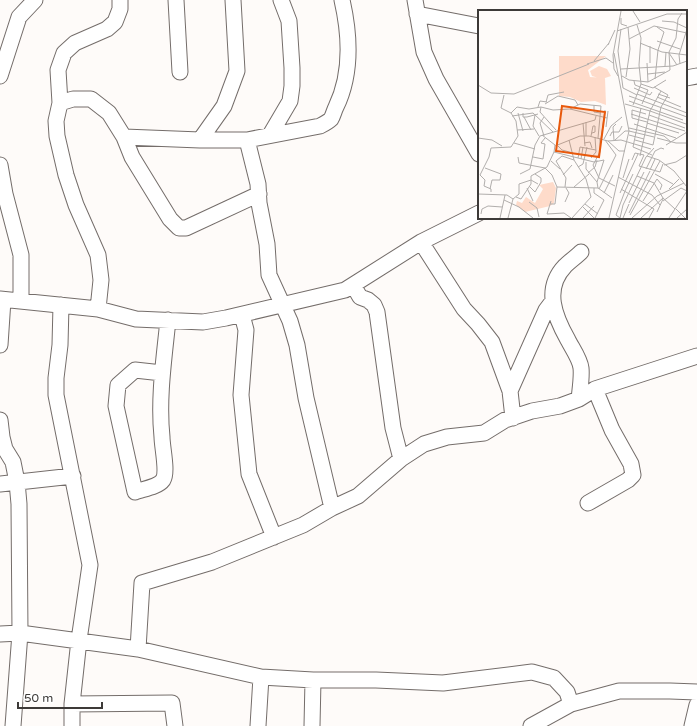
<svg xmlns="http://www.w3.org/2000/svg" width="697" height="726" font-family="'Varela Round',sans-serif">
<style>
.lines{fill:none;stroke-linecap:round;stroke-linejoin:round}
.minor-casing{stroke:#746d6a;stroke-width:17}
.minor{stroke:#fff;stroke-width:15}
.inset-road{fill:none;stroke:#b1aeac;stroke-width:1}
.view{fill:#e8590c;fill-opacity:0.15;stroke:#e8590c;stroke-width:2}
.inset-edge{fill:none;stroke:#3d3a38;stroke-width:2}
</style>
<rect width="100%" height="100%" fill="#fefbf9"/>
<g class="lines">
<defs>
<path id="minor" d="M 176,0 L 180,72
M 415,0 L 424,52 L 436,79 L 479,154
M 417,14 L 479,26
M 0,76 L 19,17 L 35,0
M 686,78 L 697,76
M 60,103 L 73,99 L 91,99 L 109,113 L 124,137 L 200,140 L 247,140 L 320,126 C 324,124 328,122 331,119 C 333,116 334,111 336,107 C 352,74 350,35 342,0
M 270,135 L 290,101 L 292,86 L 292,68 L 289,21 L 281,0
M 124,137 L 132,157 L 170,219 L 179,228 L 186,228 L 259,194
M 200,140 L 224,106 L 237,71 L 233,0
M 247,140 L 258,184 L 259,203 L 267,244 L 269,275 L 290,321 L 297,345 L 306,398 L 332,508
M 0,165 L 5,194 L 21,255 L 21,301
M 421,242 L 464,309 L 478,324 L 492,342 L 510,391
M 353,285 L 360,297 L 368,300 L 374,305 L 377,312 L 393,428 L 401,459
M 0,299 L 98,309 L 136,319 L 203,322 L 226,318 L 345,290 L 421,242 L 479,213
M 61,305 L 60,345 L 56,378 L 56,395 L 90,565 L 79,640 L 72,704 L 72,726
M 98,309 L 101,280 L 98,255 L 76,205 L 66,175 L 57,136 L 56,121 L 60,103 L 58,70 L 64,53 L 75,43 L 107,29 L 115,22 L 120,9 L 120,0
M 242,315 L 246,330 L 241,395 L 249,474 L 274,537
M 0,345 L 3,300
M 162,373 L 135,370 L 118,385 L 116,406 L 135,492 C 143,489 158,487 163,480 C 168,472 162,447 162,437 C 158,399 164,359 168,320
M 579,399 C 580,389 582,377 581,368 C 580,359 572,348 568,340 C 555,317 543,289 565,266 C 570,261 576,257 581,252
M 513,418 L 510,391 L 546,310 L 552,302
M 0,420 L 2,437 L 5,449 L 13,462 L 17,482 L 19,504 L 20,633 L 13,726
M 0,484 L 73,476
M 588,503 L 628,480 L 633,475 L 631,464 L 612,430 L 595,389
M 0,634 L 20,633 L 138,649 L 261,677 L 313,680 L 376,680 L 443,683 L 532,672 L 554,678 L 567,692 L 571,704
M 138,649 L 142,583 L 212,562 L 303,525 L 332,508 L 358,496 L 401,459 L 424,444 L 447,437 L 484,433 L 505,420 L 532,411 L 560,406 L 579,399 L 595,389 L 697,356
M 72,704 L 172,703 L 175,726
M 258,726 L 261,677
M 312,726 L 313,680
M 531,726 L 571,704 L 619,691 L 670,691 L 697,692
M 692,726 L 697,705"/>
</defs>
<use href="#minor" class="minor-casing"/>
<use href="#minor" class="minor"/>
</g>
<g transform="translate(478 10)">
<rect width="209" height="209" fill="#fefbf9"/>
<path d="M 81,46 L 128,46 L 110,60 L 112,67 L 127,68 L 128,95 L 117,91 L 103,92 L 92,87 L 81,86 ZM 121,56 L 129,59 L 133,66 L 124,69 L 114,66 L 112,61 ZM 75,172 L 78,178 L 76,193 L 72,196 L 47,202 L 38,195 L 39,191 L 44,193 L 48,187 L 57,193 L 65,179 L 61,175 Z" fill="#fedbca"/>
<path class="inset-road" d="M 155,1 L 162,12M 143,8 L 143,14 L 149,16M 184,11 L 196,12 L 209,18M 143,19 L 140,41 L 145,78M 139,21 L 189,4 L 209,4M 151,29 L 176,16 L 209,23M 179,31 L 202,39M 162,33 L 184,42 L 209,45M 130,35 L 137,20M 191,43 L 199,55M 116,51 L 131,33M 169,53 L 170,72M 172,53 L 172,36M 109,54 L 128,48 L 135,53M 202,54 L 201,45 L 209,19M 187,56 L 188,42M 143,59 L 195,56 L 209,51M 170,64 L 187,62M 140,66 L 136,59 L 135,45 L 143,1M 144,66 L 151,70 L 170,72 L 192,60 L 191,42 L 198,28 L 200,9 L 204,3M 148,67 L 152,39 L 150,17M 177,69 L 180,40 L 186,22 L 179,17M 156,71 L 157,75 L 170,80 L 164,94M 163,74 L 175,78 L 188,70M 0,75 L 13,83 L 36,84 L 111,54M 145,78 L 159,85M 156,78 L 172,85 L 174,82M 159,84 L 209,103M 180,84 L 192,88M 151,86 L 209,107M 179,87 L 203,97M 151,91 L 205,110M 68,92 L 70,85 L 86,82M 67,94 L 80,86 L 97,90 L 100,95M 147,94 L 172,101M 116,95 L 116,102 L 122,103M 155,95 L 163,74 L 161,55 L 163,28 L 159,15M 60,97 L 62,91 L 69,92M 63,97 L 62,102 L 78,120M 163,98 L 155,137 L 174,145M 92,99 L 129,108M 172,101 L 208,114M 33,103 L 39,97 L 51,99 L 63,97 L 75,100 L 92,99 L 102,94 L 123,96 L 120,128M 40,103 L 45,121M 45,103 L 45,107 L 49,107 L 60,104M 153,104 L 207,121M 168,104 L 154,100 L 154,108 L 169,112M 57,105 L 55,116 L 61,126M 171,105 L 207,118M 34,106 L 55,103 L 75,122M 46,107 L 53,120M 66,107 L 62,113 L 66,126M 108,112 L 108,126M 105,113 L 107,136M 169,113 L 201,123M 156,114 L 198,128M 128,117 L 130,101M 151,118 L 186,126 L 193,132M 39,120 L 56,119M 151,125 L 166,129M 113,126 L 115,116 L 117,116 L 117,122 L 114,123M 132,126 L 134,122 L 141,122 L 144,116M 0,128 L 14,130 L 24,136M 179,128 L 198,133 L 209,133M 123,129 L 127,100M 126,129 L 133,116 L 144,107M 91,130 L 96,150 L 108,169 L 113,187 L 94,208M 136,130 L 135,117 L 138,114M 137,130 L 147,121 L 151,121 L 176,127M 157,130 L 175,135 L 183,97 L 190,85 L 183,81M 130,131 L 143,130 L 173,139M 36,133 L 57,139M 106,133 L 112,132 L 114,138M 188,135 L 209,122M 77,136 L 102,126 L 111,126 L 130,131 L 141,141 L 147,141M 80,136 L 84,140 L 95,143M 76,142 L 116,152 L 126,150 L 119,172 L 120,178M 162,146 L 172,101 L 183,81 L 176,77M 169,146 L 181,150 L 196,161 L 209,177M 40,147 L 41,153 L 67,158 L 74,165 L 79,177 L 77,194 L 72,194M 55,147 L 65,149 L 67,134 L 63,133 L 67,128M 100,148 L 102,137 L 118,140M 113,148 L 118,142 L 117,127M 103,149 L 105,137M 154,150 L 157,143 L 166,145 L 161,156 L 182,162 L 185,154M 73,151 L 82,159M 108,152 L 108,159 L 119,172M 186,155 L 198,152 L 209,145M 100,157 L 105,154 L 109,137M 7,158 L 23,164 L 22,170 L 14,170 L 12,179M 168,159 L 177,141 L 183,138 L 186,139M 172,160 L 177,149M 110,163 L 117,157 L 119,150M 42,164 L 52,159 L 57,135 L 62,126 L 117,110 L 118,106M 177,164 L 195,174M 85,165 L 94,155M 159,166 L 176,173 L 185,188 L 197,199M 140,167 L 174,185 L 182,195M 121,168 L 115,155 L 122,142 L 122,128M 121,168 L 137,176M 145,168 L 151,149M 51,176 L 57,182 L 63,172 L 63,168 L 57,164M 79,177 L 120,178 L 134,188M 87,177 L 88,168 L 78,151 L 84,146 L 96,150M 96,177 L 111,164M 49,178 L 55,191M 116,178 L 116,183 L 126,190 L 117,208M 121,179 L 138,145 L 127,130M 143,179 L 176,199 L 171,208M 191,179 L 201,169M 147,181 L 138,205 L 142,208 L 145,195 L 168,147 L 176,138M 147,181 L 155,164M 13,182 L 13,179 L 6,176 L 7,170 L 2,165 L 11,147 L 13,138 L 33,137 L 40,126 L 38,111 L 33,103 L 23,98 L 26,85M 126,183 L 135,165M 142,183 L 160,144M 0,184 L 29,185 L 35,189M 38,187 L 43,189 L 53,174 L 53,166 L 69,157 L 76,142 L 77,135 L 64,125M 26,190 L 41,197 L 55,208M 73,191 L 69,204 L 86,203 L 93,208M 165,191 L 179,169 L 184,175 L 182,180M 185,191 L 203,178 L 209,181M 51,192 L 59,198 L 61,207M 87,192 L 91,183 L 88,178M 151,193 L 166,162M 107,194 L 120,204M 104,196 L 116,208M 198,199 L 207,208M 179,202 L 185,189M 151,203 L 172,161M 3,204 L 4,199 L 10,196 L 24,197M 152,205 L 182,151M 22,208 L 27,185M 30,208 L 35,189 L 41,184 L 41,174 L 53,170 L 60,174M 105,208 L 116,196M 131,208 L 151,121 L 136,43M 145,208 L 151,194M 154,208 L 179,186 L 206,173M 163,208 L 185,188M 191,208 L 209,181M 199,208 L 209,199"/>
<path class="view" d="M 84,96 L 127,102 L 121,147 L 78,141 Z"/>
<rect width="209" height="209" class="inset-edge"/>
</g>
<path d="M18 702v6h84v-6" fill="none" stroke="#3d3a38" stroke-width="2"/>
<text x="24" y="702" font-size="12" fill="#3d3a38" stroke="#ffffff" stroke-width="3" paint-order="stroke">50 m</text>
</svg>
